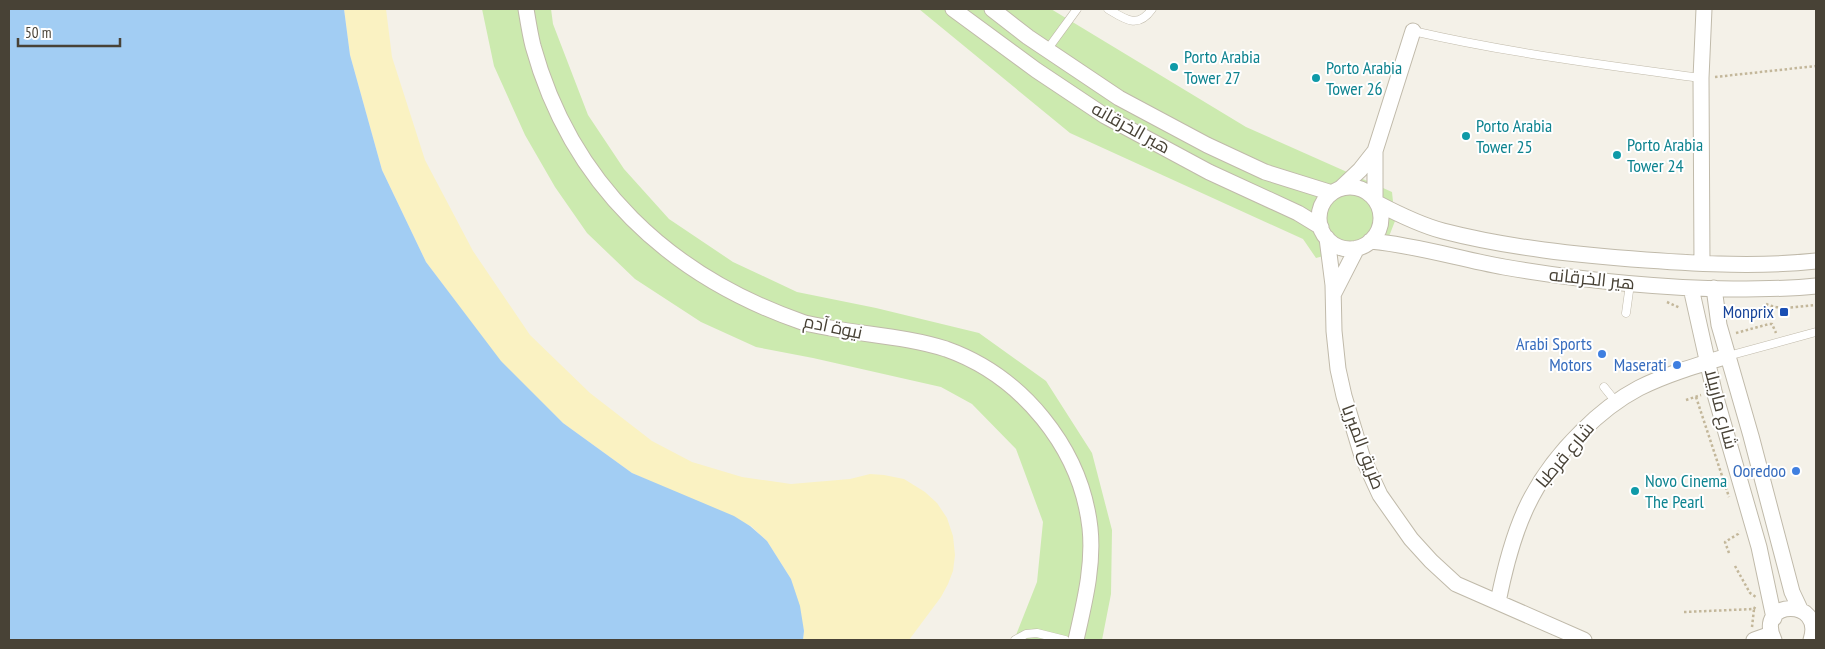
<svg xmlns="http://www.w3.org/2000/svg" width="1825" height="649" font-family="'PT Sans Narrow',Cairo,sans-serif">
<style>
.green{fill:#cceaaf}
.sand{fill:#faf2c2}
.water{fill:#a2cdf3}
.lines{fill:none;stroke-linecap:round;stroke-linejoin:round}
.lane-casing{stroke:#c0baaa;stroke-width:9}
.street-casing{stroke:#c0baaa;stroke-width:17}
.path{stroke:#c3b79a;stroke-width:2.5;stroke-dasharray:2.5 2.5;stroke-linecap:butt}
.lane{stroke:#fff;stroke-width:8}
.street{stroke:#fff;stroke-width:15}
.culture-dot{fill:#0f9aa8;stroke:#fff;stroke-width:2}
.transit-dot{fill:#1a4fb4;stroke:#fff;stroke-width:2}
.shop-dot{fill:#3f7fe0;stroke:#fff;stroke-width:2}
.labels{text-anchor:middle;stroke-width:4;stroke-linejoin:round;paint-order:stroke}
.culture-label{font-size:18px;fill:#0d838f;stroke:#fff;text-anchor:start}
.street-label{font-size:18px;fill:#484236;stroke:#fff}
.transit-label{font-size:18px;fill:#164399;stroke:#fff;text-anchor:end}
.shop-label{font-size:18px;fill:#366cbe;stroke:#fff;text-anchor:end}
</style>
<rect width="100%" height="100%" fill="#f4f1e8"/>
<path class="green" d="M 482,9 L 551,9 L 553,24 L 588,115 L 624,169 L 669,219 L 733,262 L 797,292 L 876,308 L 979,333 L 1046,381 L 1092,453 L 1112,530 L 1111,594 L 1102,640 L 1014,640 L 1037,582 L 1043,522 L 1016,449 L 972,404 L 941,387 L 813,358 L 756,347 L 701,322 L 635,279 L 587,233 L 555,187 L 525,135 L 494,66 Z
M 919,9 L 1051,9 L 1246,127 L 1392,192 L 1395,221 L 1388,239 L 1316,258 L 1303,239 L 1070,133 Z"/>
<path class="sand" d="M 344,9 L 386,9 L 392,57 L 425,160 L 473,251 L 530,335 L 590,393 L 652,441 L 692,462 L 742,477 L 791,484 L 850,479 L 870,474 L 884,475 L 904,479 L 925,492 L 937,503 L 947,518 L 953,536 L 955,555 L 953,571 L 948,584 L 941,597 L 909,640 L 803,640 L 804,631 L 791,579 L 767,541 L 751,526 L 632,473 L 563,423 L 501,362 L 426,262 L 382,170 L 350,55 Z"/>
<path class="water" d="M 9,9 L 344,9 L 350,55 L 382,170 L 426,262 L 501,361 L 563,423 L 632,473 L 734,516 L 750,526 L 767,541 L 791,579 L 800,606 L 804,631 L 803,640 L 9,640 Z"/>
<g class="lines">
<defs>
<path id="lane" d="M 1108,9 C 1126,20 1138,29 1152,9
M 1413,31 C 1508,53 1604,65 1701,78
M 1047,50 L 1077,9
M 1626,313 L 1630,284
M 1728,356 L 1816,332
M 1604,387 L 1616,402
M 1015,640 L 1026,634 L 1037,633 L 1065,640"/>
<path id="street" d="M 526,9 C 528,21 530,34 533,46 C 571,184 669,276 802,322 C 811,325 821,326 830,328 C 868,335 909,337 946,349 C 1022,376 1081,448 1090,528 C 1094,566 1084,604 1076,640
M 953,9 L 1036,70 L 1105,116 L 1209,172 L 1298,213 L 1321,227
M 992,9 L 1028,37 L 1119,98 L 1207,145 L 1265,172 L 1332,193
M1319 218a31 31 0 1 1 62 0a31 31 0 1 1-62 0Z
M 1341,188 L 1360,170 L 1375,151 L 1413,31
M 1375,200 L 1375,151
M 1377,203 C 1398,214 1420,225 1443,231 C 1509,248 1578,255 1646,260 C 1702,264 1760,267 1816,261
M 1327,238 L 1333,285 L 1334,331 L 1338,369 L 1344,396 L 1362,456 L 1380,495 L 1411,539 L 1431,561 L 1456,584 L 1584,640
M 1370,241 C 1416,245 1459,259 1504,267 C 1580,280 1656,288 1733,289 C 1761,289 1789,289 1816,286
M 1702,263 L 1701,78 L 1704,9
M 1691,288 L 1714,391 L 1759,547 L 1774,618
M 1714,288 L 1719,325 L 1751,436 L 1792,592 L 1800,609
M 1334,293 L 1357,248
M 1498,602 C 1512,532 1529,483 1581,432 C 1598,415 1618,399 1639,388 C 1667,374 1698,365 1728,356
M 1754,640 L 1771,634
M 1774,640 C 1754,599 1825,597 1811,640"/>
</defs>
<use href="#lane" class="lane-casing"/>
<use href="#street" class="street-casing"/>
<path class="path" d="M 1715,77 L 1816,66
M 1667,302 L 1680,308
M 1766,304 C 1781,311 1800,306 1816,305
M 1736,333 L 1769,324 L 1772,324 L 1776,333
M 1696,397 L 1729,497
M 1686,400 L 1701,395
M 1729,553 L 1725,542 L 1738,534 L 1739,531
M 1735,566 L 1750,593 L 1756,597
M 1684,612 L 1754,609 L 1756,605
M 1752,627 L 1754,609"/>
<use href="#lane" class="lane"/>
<use href="#street" class="street"/>
</g>
<g class="culture-dot">
<circle cx="1174" cy="67" r="5"/>
<circle cx="1316" cy="78" r="5"/>
<circle cx="1466" cy="136" r="5"/>
<circle cx="1617" cy="155" r="5"/>
<circle cx="1635" cy="491" r="5"/>
</g>
<rect class="transit-dot" x="1779" y="307" width="10" height="10" rx="2.5"/>
<g class="shop-dot">
<circle cx="1602" cy="354" r="5"/>
<circle cx="1677" cy="365" r="5"/>
<circle cx="1796" cy="471" r="5"/>
</g>
<g class="labels">
<g class="culture-label">
<text x="1184" y="63">Porto Arabia<tspan x="1184" dy="21">Tower 27</tspan></text>
<text x="1326" y="74">Porto Arabia<tspan x="1326" dy="21">Tower 26</tspan></text>
<text x="1476" y="132">Porto Arabia<tspan x="1476" dy="21">Tower 25</tspan></text>
<text x="1627" y="151">Porto Arabia<tspan x="1627" dy="21">Tower 24</tspan></text>
<text x="1645" y="487">Novo Cinema<tspan x="1645" dy="21">The Pearl</tspan></text>
</g>
<g class="street-label">
<text transform="translate(1131 128) rotate(29)" y="6">هير الخرقانه</text>
<text transform="translate(1592 279) rotate(6)" y="6">هير الخرقانه</text>
<text transform="translate(833 327) rotate(12)" y="6">نيوة آدم</text>
<text transform="translate(1721 409) rotate(75)" y="6">شارع ماربيلا</text>
<text transform="translate(1363 447) rotate(69)" y="6">طريق الميريا</text>
<text transform="translate(1565 455) rotate(-50)" y="6">شارع قرطبا</text>
</g>
<g class="transit-label">
<text x="1774" y="318">Monprix</text>
</g>
<g class="shop-label">
<text x="1592" y="350">Arabi Sports<tspan x="1592" dy="21">Motors</tspan></text>
<text x="1667" y="371">Maserati</text>
<text x="1786" y="477">Ooredoo</text>
</g>
</g>
<rect width="1825" height="649" fill="none" stroke="#484236" stroke-width="20"/>
<path d="M18 38v8h102v-8" fill="none" stroke="#484236" stroke-width="2.5"/>
<text x="25" y="38" font-size="15" fill="#484236" stroke="#ffffff" stroke-width="4" paint-order="stroke">50 m</text>
</svg>
